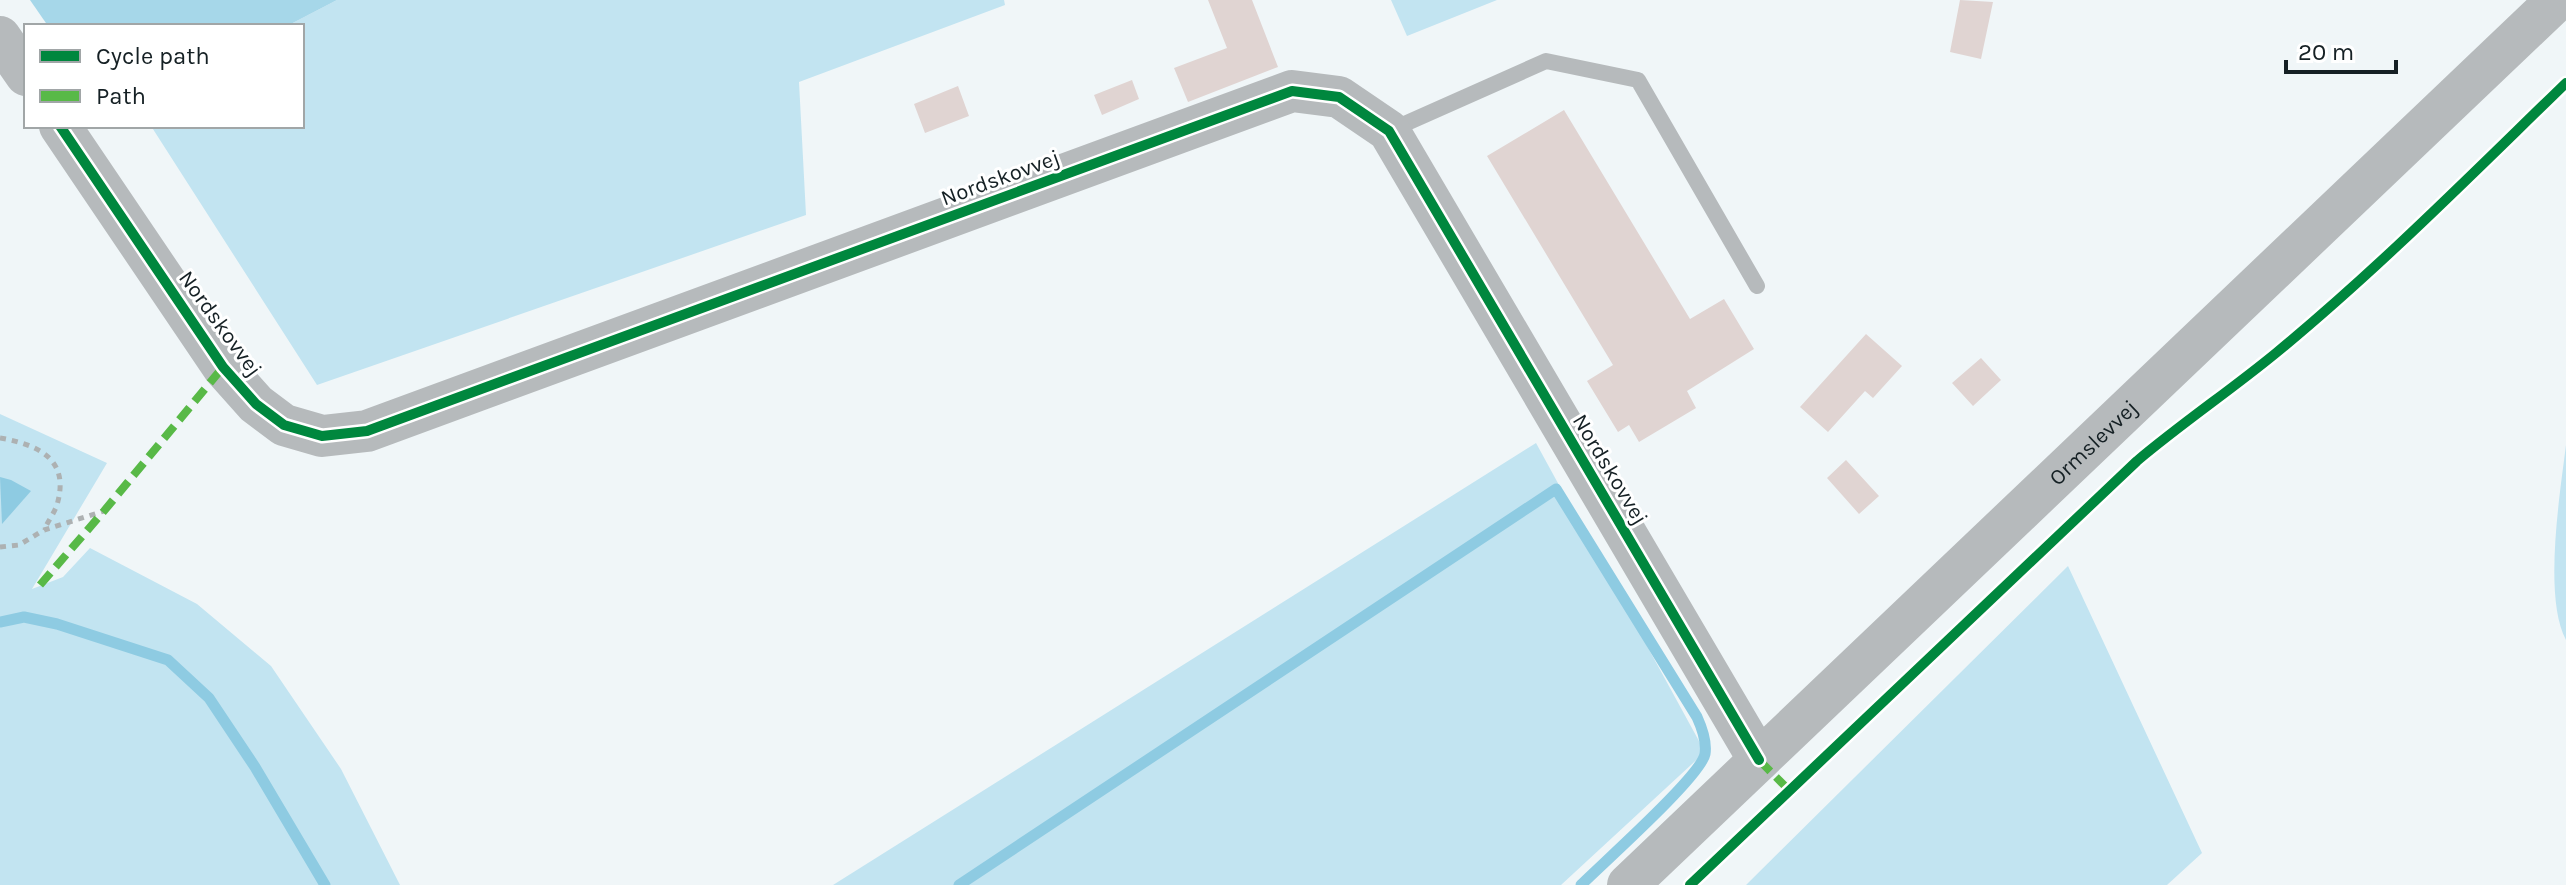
<svg xmlns="http://www.w3.org/2000/svg" width="2566" height="885" font-family="Karla,sans-serif">
<style>
.green{fill:#c2e4f1}
.forest{fill:#a6d7e9}
.water{fill:#8ecbe2}
.lines{fill:none;stroke-linecap:round;stroke-linejoin:round}
.stream{stroke:#8ecbe2;stroke-width:11}
.building{fill:#e0d4d2}
.path{stroke:#adb1b2;stroke-width:5;stroke-dasharray:6 6;stroke-linecap:butt}
.service{stroke:#b6babc;stroke-width:16}
.tertiary{stroke:#b6babc;stroke-width:42}
.quiet{stroke:#58b947;stroke-width:8;stroke-dasharray:16 8;stroke-linecap:butt}
.cycleway-casing{stroke:#fff;stroke-width:15}
.cycleway{stroke:#00873e;stroke-width:10}
.labels{text-anchor:middle;stroke-width:6;stroke-linejoin:round;paint-order:stroke}
.street-label{font-size:22px;fill:#152024;stroke:#fff}
</style>
<rect width="100%" height="100%" fill="#f0f6f8"/>
<path class="green" d="M 337,0 L 1004,0 L 1005,5 L 799,82 L 806,215 L 317,385 L 151,126 L 302,126 L 302,26 L 287,26 Z
M 1391,0 L 1497,0 L 1407,36 Z
M 0,414 L 107,463 L 32,589 L 63,577 L 90,548 L 197,604 L 271,666 L 341,769 L 400,885 L 0,885 Z
M 1536,443 L 1705,752 L 1561,885 L 833,885 Z
M 2566,445 L 2566,640 C 2543,597 2560,494 2566,445 Z
M 2068,566 L 2202,853 L 2167,885 L 1746,885 Z"/>
<path class="forest" d="M 30,0 L 337,0 L 287,26 L 48,26 Z"/>
<path class="water" d="M 0,477 L 11,480 L 31,491 L 2,524 Z"/>
<g class="lines">
<path class="stream" d="M 0,622 L 24,617 L 57,624 L 168,660 L 209,698 L 255,767 L 325,885
M 959,885 L 1556,489 L 1697,717 C 1702,728 1707,741 1705,754 C 1701,776 1603,863 1581,885"/>
</g>
<path class="building" d="M 1208,0 L 1252,0 L 1278,67 L 1188,102 L 1174,68 L 1227,48 Z
M 1960,0 L 1993,2 L 1981,59 L 1950,52 Z
M 1132,80 L 1139,99 L 1102,115 L 1094,95 Z
M 958,86 L 969,116 L 925,133 L 914,104 Z
M 1564,110 L 1690,319 L 1724,299 L 1754,349 L 1687,391 L 1696,408 L 1639,442 L 1629,425 L 1618,432 L 1587,381 L 1613,365 L 1487,156 Z
M 1866,334 L 1902,366 L 1873,398 L 1865,391 L 1828,432 L 1800,407 Z
M 1981,358 L 2001,380 L 1973,406 L 1952,383 Z
M 1846,460 L 1879,496 L 1859,514 L 1827,478 Z"/>
<g class="lines">
<path class="path" d="M 0,438 C 36,444 69,458 58,501 C 56,511 48,521 44,530
M 0,547 L 19,545 L 44,530 L 104,511"/>
<path class="service" d="M 1391,130 L 1546,61 L 1638,80 L 1757,286"/>
<g class="tertiary">
<path d="M 0,37 L 26,75"/>
<path d="M 60,126 L 223,367 L 256,404 L 284,425 L 322,436 L 367,431 L 1292,91 L 1339,97 L 1389,131 L 1759,760"/>
<path id="s1" d="M 1628,885 L 2557,0"/>
</g>
<path class="quiet" d="M 40,585 L 104,511 L 223,367
M 1759,760 L 1789,790"/>
<defs>
<path id="cycleway" d="M 60,126 L 223,367 L 256,404 L 284,425 L 322,436 L 367,431 L 1292,91 L 1339,97 L 1389,131 L 1759,760
M 1690,885 L 2137,461 C 2182,423 2231,390 2276,353 C 2378,269 2471,175 2566,83"/>
</defs>
<use href="#cycleway" class="cycleway-casing"/>
<use href="#cycleway" class="cycleway"/>
</g>
<g class="labels">
<g class="street-label">
<text transform="translate(1000 177) rotate(-20)" y="8">Nordskovvej</text>
<text transform="translate(221 323) rotate(54)" y="8">Nordskovvej</text>
<text dy="8" stroke="none"><textPath href="#s1" startOffset="642">Ormslevvej</textPath></text>
<text transform="translate(1611 469) rotate(59)" y="8">Nordskovvej</text>
</g>
</g>
<rect x="24" y="24" width="280" height="104" fill="#ffffff" stroke="#a1a6a7" stroke-width="2"/>
<rect x="40" y="50" width="40" height="12" fill="#00873e" stroke="#a1a6a7" stroke-width="2"/>
<text x="96" y="64" font-size="24" fill="#152024">Cycle path</text>
<rect x="40" y="90" width="40" height="12" fill="#58b947" stroke="#a1a6a7" stroke-width="2"/>
<text x="96" y="104" font-size="24" fill="#152024">Path</text>
<path d="M2286 60v12h110v-12" fill="none" stroke="#152024" stroke-width="4"/>
<text x="2298" y="60" font-size="24" fill="#152024" stroke="#ffffff" stroke-width="6" paint-order="stroke">20 m</text>
</svg>
